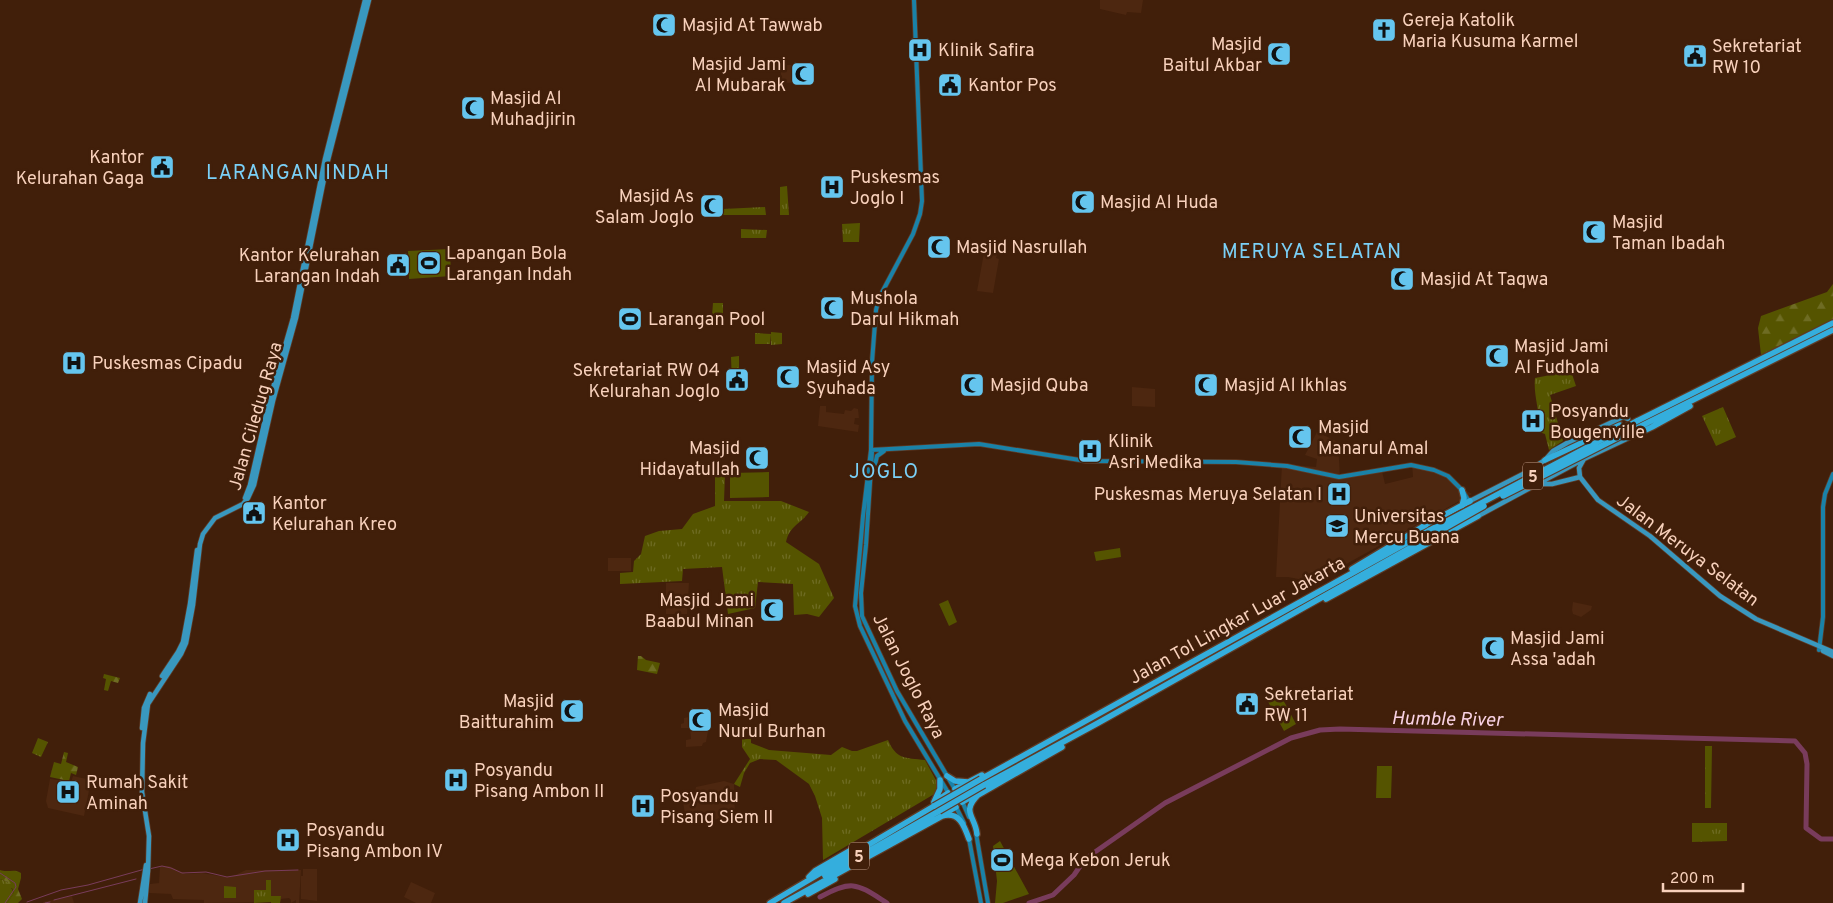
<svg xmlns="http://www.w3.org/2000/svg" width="1833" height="903" font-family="Overpass,sans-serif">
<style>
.built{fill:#4d2710}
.grass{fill:url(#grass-tufts)}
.forest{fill:url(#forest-firs)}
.garden{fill:#555400}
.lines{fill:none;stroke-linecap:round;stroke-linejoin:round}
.stream{stroke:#793c5c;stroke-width:1}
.river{stroke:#793c5c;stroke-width:5}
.secondary-casing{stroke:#5e3b26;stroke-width:5.5}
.primary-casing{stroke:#5e3b26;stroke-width:6}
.motorway-casing{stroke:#5e3b26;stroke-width:8}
.secondary{stroke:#1a82a8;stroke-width:4}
.primary{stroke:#3998bf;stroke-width:4.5}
.motorway{stroke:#34aedd;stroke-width:5.5}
.motorway-bridge-casing{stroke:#5e3b26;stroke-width:8;stroke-linecap:butt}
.motorway-bridge{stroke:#34aedd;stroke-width:5.5}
.labels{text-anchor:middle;stroke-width:5;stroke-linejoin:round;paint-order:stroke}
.shield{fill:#411f0a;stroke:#c19c87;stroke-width:1}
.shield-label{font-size:16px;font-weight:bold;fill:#f8d1bc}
.poi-label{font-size:18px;fill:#f8d1bc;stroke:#411f0a;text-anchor:start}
.street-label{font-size:18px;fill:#f8d1bc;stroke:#411f0a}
.water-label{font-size:19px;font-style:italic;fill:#f9d2e4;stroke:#411f0a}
.quarter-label{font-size:20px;letter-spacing:1px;fill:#7ad0f7;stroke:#411f0a}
</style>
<defs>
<pattern id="grass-tufts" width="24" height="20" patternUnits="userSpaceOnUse" patternTransform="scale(1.25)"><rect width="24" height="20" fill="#555400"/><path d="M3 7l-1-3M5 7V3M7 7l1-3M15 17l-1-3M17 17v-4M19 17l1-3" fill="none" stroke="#6e6c23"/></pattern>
<pattern id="forest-firs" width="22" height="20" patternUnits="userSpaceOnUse" patternTransform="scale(1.25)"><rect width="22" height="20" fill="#555400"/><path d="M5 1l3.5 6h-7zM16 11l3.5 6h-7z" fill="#6e6c23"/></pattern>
</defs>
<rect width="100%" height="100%" fill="#411f0a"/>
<path class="built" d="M 1100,0 L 1143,0 L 1141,13 L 1127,12 L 1126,15 L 1100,9 Z
M 785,65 L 795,65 L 795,68 L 810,67 L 811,82 L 781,83 L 781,68 L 785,67 Z
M 984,253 L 997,255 L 996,258 L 999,259 L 993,293 L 977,291 Z
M 1132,387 L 1155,389 L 1155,407 L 1132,406 Z
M 820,406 L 826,406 L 826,412 L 844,414 L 845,410 L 851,411 L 854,408 L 858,409 L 859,418 L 855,418 L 854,424 L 859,425 L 858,432 L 818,426 Z
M 1317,432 L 1338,442 L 1340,478 L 1382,471 L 1385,484 L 1413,477 L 1412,463 L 1446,477 L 1463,489 L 1472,494 L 1314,582 L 1288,577 L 1276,577 L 1282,464 L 1316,467 L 1317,459 L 1305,455 Z
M 608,558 L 631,558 L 631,571 L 608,571 Z
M 666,583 L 689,583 L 687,614 L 666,614 Z
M 1573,602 L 1592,606 L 1591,610 L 1581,617 L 1573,614 L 1572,610 Z
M 703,714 L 710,720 L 706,742 L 703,743 L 702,746 L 686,747 L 686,740 L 691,739 L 690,728 L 681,728 L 681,724 L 684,723 L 684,718 Z
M 73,776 L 91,780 L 84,816 L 48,808 L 46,801 L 50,779 L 71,782 Z
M 724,781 L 734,784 L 735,818 L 688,821 L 685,814 L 682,796 L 695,793 L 696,787 Z
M 160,866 L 169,866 L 186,874 L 202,873 L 225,877 L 231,877 L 246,870 L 301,870 L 299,903 L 296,903 L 296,900 L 291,903 L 291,900 L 289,898 L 281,899 L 280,903 L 271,903 L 271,902 L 204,903 L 204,900 L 173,899 L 171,894 L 149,893 L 150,884 L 159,883 Z
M 303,869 L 317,869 L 317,901 L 301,899 L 301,876 L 303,876 Z
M 411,882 L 435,893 L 431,903 L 416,903 L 404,897 Z
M 72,896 L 74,903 L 43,903 L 43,902 Z"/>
<path class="grass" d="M 787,186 L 789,215 L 780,215 L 780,187 Z
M 765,207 L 766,215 L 723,215 L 723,209 Z
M 860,223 L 859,242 L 843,242 L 842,224 Z
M 741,229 L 767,230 L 766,238 L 741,238 Z
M 713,303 L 723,303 L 723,315 L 712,316 Z
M 771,332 L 782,333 L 782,344 L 771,345 Z
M 755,333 L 771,334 L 770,344 L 755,344 Z
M 739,356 L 739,382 L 732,383 L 731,357 Z
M 1571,371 L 1576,386 L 1550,395 L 1563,441 L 1549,450 L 1545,434 L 1539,432 C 1541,413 1533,396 1535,378 Z
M 1723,407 L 1736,437 L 1716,446 L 1702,416 Z
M 715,474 L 725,474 L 724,501 L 781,501 L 809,512 C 800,525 790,525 786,542 L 819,564 L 834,598 L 819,617 L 807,614 L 794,615 L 793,584 L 758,582 L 755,608 L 728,614 L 722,567 L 683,569 L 682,581 L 620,584 L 620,573 L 633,572 L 634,561 L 641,554 L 645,536 L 659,531 L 682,529 L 693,514 L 715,506 Z
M 38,738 L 48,742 L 41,757 L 32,753 Z
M 742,739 L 751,739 L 751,743 L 769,750 L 831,755 L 842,747 L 852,751 L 857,751 L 888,740 C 896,759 905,758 925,760 L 938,784 L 936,793 L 823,860 L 822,818 L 815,796 L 809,784 L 776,760 L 760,759 L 750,763 L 744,773 L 740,787 L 734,784 L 750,759 L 742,747 Z
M 1705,746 L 1712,746 L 1711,808 L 1705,808 Z
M 1692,823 L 1727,823 L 1727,841 L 1692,842 Z
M 0,879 L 8,882 L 14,893 L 7,903 L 0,903 Z
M 266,880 L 271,880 L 271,896 L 281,896 L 280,903 L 271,903 L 271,902 L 254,903 L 254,890 L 266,890 Z"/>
<path class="forest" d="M 1833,284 L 1833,319 L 1761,355 L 1758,328 L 1761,316 L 1827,292 Z
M 638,656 L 641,656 L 646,660 L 660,663 L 657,674 L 637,670 Z
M 104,674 L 120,678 L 118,683 L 111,681 L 108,691 L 104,690 L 106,679 L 103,678 Z
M 64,752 L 68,753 L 66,762 L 78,767 L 76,775 L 71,773 L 69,781 L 50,777 L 54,762 L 61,764 Z
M 0,870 C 8,873 14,868 21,873 L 21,878 L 18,889 L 22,899 L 18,903 L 7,903 L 14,893 L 12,888 L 8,888 L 6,885 L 8,882 L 0,879 Z"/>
<path class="garden" d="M 450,249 L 451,276 L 409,279 L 408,251 Z
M 769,472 L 769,497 L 730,498 L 730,473 Z
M 1120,548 L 1121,557 L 1096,561 L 1094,552 Z
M 948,600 L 957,622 L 949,626 L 939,604 Z
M 1279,692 L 1296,724 L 1284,731 L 1266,698 Z
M 1377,766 L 1392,766 L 1391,798 L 1376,798 Z
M 1000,841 L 1029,894 L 1003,903 L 995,903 L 997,881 L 993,846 Z
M 224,886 L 236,887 L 236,898 L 224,898 Z"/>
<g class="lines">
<path class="stream" d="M 149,869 L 162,866 L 171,868 L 182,873 L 206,872 L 227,877 L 265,871 L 298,870
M 0,873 L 15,883 L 16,887 L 5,903
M 54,900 L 136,879
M 27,902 L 61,890 L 88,885 L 145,869
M 45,903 L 50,902"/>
<path class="river" d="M 820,897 C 853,879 857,884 887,903
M 1029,903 L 1053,895 L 1074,875 L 1085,859 L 1165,803 L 1291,738 L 1320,730 L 1340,729 L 1795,741 L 1805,753 L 1807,764 L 1806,828 L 1821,839 L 1833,839"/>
<defs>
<path id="secondary" d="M 914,0 L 922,201 L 920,214 L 913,234 L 879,298 L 876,310 L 872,362 L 871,450 L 863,516 L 855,606 L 860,626 L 905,721 L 949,794
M 871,450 L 979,444 L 1086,461 L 1236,462 L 1287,466 L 1339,477 L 1411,465 L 1434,470 L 1448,476 L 1462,490 L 1474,509
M 872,452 L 866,545 L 861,593 L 862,616 L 897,691 L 956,791
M 874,469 L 877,456 L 884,451
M 1819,650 L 1823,617 L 1823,507 L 1825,494 L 1833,474
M 962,801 L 969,817
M 956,807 L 964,823
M 976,833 L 988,903
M 969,839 L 981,903"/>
<path id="primary" d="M 1584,459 L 1579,468 L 1580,477 L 1598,500 L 1650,536 L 1720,596 L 1756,619 L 1833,652
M 1539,484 L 1552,484 L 1580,477
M 245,498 L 250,485 L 269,402 L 293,318 L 325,159 L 365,0
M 1470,501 L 1525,473 L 1545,460 L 1553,451 L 1567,443 L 1623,417 L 1628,419
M 1478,516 L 1584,459 L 1635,435 L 1634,433
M 1823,651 L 1833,656
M 162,676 L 178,652 L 183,642 L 190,604 L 197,550
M 142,728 L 144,708 L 150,694
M 140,903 L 146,865
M 145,903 L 148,871 L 149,836 L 142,792 L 143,743 L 148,704 L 181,654 L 186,643 L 193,605 L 200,544 L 203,534 L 215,518 L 243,504 L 248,498 L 254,485 L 273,401 L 296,318 L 327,164 L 369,0"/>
<path id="motorway" d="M 1637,421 L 1833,323
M 1639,427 L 1833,330
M 1635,435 L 1652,427 L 1690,406
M 1545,460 L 1620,425
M 1462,506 L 1464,498 L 1462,490
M 1352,569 L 1422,527 L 1470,501
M 1326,599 L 1478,516
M 947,776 L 955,781 L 968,782
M 981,779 L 1430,530
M 984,785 L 1098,723 L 1433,535
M 955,789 L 982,775
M 936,801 L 948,793
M 934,802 L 940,789 L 940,780
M 962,802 L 973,796
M 945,813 L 956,807
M 977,834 C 975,816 961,812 978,795 L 1062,747
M 825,876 L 939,811
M 809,877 L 815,871 L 853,849
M 808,894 L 835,879
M 770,903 L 934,806
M 784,903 L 942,816 C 959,811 964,825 969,839"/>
</defs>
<use href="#secondary" class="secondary-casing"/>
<use href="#primary" class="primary-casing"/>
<use href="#motorway" class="motorway-casing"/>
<use href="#secondary" class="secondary"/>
<use href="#primary" class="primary"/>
<use href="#motorway" class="motorway"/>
<defs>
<path id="motorway-bridge" d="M 1503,496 L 1639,427
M 1430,530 L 1637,421
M 1433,535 L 1484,506
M 934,806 L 981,779
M 939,811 L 984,785"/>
</defs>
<use href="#motorway-bridge" class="motorway-bridge-casing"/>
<use href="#motorway-bridge" class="motorway-bridge"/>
</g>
<defs>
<symbol id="mosque-square" viewBox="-11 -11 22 22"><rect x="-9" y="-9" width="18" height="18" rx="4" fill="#65c5ee" stroke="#411f0a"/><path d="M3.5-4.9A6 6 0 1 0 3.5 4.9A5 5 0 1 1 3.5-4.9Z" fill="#111"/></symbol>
<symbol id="church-square" viewBox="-11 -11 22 22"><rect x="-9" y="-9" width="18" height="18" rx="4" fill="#65c5ee" stroke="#411f0a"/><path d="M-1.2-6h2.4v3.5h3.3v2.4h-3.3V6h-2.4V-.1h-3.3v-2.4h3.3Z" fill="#111"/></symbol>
<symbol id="hospital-square" viewBox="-11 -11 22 22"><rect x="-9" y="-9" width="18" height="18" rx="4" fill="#65c5ee" stroke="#411f0a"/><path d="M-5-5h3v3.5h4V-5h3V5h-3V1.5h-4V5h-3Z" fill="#111"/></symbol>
<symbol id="civic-square" viewBox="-11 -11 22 22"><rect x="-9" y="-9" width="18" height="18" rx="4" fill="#65c5ee" stroke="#411f0a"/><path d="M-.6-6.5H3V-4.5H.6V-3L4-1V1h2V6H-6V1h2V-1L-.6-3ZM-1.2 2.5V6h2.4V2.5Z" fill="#111"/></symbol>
<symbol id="stadium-square" viewBox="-11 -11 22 22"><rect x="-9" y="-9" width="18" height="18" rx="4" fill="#65c5ee" stroke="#411f0a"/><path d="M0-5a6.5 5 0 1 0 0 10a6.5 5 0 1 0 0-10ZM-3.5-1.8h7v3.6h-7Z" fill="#111"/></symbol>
<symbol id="university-square" viewBox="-11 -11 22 22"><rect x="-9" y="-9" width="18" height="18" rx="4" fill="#65c5ee" stroke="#411f0a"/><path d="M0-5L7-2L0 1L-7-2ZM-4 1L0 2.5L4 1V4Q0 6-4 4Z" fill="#111"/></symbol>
</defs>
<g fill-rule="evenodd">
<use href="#mosque-square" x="650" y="11" width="28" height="28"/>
<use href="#church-square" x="1370" y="16" width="28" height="28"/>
<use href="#hospital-square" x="906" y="36" width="28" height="28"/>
<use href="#mosque-square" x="1265" y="40" width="28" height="28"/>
<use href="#civic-square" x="1681" y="42" width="28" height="28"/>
<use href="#mosque-square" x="789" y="60" width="28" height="28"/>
<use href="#civic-square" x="936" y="71" width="28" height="28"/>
<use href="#mosque-square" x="459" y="94" width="28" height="28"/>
<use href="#civic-square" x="148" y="153" width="28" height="28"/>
<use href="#hospital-square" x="818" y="173" width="28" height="28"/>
<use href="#mosque-square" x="1069" y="188" width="28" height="28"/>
<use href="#mosque-square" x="698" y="192" width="28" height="28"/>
<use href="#mosque-square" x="1580" y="218" width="28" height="28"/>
<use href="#mosque-square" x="925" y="233" width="28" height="28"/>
<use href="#stadium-square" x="415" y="249" width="28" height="28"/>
<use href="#civic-square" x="384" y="251" width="28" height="28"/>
<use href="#mosque-square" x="1388" y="265" width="28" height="28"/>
<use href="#mosque-square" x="818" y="294" width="28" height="28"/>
<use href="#stadium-square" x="616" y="305" width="28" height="28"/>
<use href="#mosque-square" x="1483" y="342" width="28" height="28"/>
<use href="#hospital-square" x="60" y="349" width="28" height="28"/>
<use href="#mosque-square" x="774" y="363" width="28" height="28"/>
<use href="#civic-square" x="723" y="366" width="28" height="28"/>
<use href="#mosque-square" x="958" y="371" width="28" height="28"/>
<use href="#mosque-square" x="1192" y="371" width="28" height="28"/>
<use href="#hospital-square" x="1519" y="407" width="28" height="28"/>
<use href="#mosque-square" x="1286" y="423" width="28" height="28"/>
<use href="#hospital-square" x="1076" y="437" width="28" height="28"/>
<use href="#mosque-square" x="743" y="444" width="28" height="28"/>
<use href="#hospital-square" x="1325" y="480" width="28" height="28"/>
<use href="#civic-square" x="240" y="499" width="28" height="28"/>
<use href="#university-square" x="1323" y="512" width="28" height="28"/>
<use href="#mosque-square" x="758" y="596" width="28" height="28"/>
<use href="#mosque-square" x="1479" y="634" width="28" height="28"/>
<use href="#civic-square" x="1233" y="690" width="28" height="28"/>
<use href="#mosque-square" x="558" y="697" width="28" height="28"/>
<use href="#mosque-square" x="686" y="706" width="28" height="28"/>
<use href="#hospital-square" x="442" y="766" width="28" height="28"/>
<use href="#hospital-square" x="54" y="778" width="28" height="28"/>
<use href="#hospital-square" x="629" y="792" width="28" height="28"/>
<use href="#hospital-square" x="274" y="826" width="28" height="28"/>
<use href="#stadium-square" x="988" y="846" width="28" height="28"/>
</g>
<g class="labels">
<g class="shield">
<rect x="1523" y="462.5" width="20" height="27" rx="4"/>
<rect x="849" y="842.5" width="20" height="27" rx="4"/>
</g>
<g class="shield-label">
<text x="1533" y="482">5</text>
<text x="859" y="862">5</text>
</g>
<g class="poi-label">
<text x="1402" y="26">Gereja Katolik<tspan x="1402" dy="21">Maria Kusuma Karmel</tspan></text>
<text x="682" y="31">Masjid At Tawwab</text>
<text x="1262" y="50" text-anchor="end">Masjid<tspan x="1262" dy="21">Baitul Akbar</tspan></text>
<text x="1712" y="52">Sekretariat<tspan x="1712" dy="21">RW 10</tspan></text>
<text x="938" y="56">Klinik Safira</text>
<text x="786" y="70" text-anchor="end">Masjid Jami<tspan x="786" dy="21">Al Mubarak</tspan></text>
<text x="968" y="91">Kantor Pos</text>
<text x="490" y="104">Masjid Al<tspan x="490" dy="21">Muhadjirin</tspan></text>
<text x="144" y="163" text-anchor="end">Kantor<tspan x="144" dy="21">Kelurahan Gaga</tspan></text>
<text x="850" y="183">Puskesmas<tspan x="850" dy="21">Joglo I</tspan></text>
<text x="694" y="202" text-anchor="end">Masjid As<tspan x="694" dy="21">Salam Joglo</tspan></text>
<text x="1100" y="208">Masjid Al Huda</text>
<text x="1612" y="228">Masjid<tspan x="1612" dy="21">Taman Ibadah</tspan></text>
<text x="956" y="253">Masjid Nasrullah</text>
<text x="446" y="259">Lapangan Bola<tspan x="446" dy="21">Larangan Indah</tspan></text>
<text x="380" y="261" text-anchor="end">Kantor Kelurahan<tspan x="380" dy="21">Larangan Indah</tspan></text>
<text x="1420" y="285">Masjid At Taqwa</text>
<text x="850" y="304">Mushola<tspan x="850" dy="21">Darul Hikmah</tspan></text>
<text x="648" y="325">Larangan Pool</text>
<text x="1514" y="352">Masjid Jami<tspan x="1514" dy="21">Al Fudhola</tspan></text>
<text x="92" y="369">Puskesmas Cipadu</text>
<text x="806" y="373">Masjid Asy<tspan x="806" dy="21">Syuhada</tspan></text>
<text x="720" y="376" text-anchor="end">Sekretariat RW 04<tspan x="720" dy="21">Kelurahan Joglo</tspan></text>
<text x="990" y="391">Masjid Quba</text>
<text x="1224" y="391">Masjid Al Ikhlas</text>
<text x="1550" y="417">Posyandu<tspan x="1550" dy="21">Bougenville</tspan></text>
<text x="1318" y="433">Masjid<tspan x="1318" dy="21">Manarul Amal</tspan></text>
<text x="1108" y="447">Klinik<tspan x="1108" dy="21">Asri Medika</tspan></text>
<text x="740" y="454" text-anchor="end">Masjid<tspan x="740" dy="21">Hidayatullah</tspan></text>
<text x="1322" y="500" text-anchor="end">Puskesmas Meruya Selatan I</text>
<text x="272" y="509">Kantor<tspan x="272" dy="21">Kelurahan Kreo</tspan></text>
<text x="1354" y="522">Universitas<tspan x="1354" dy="21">Mercu Buana</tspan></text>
<text x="754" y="606" text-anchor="end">Masjid Jami<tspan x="754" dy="21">Baabul Minan</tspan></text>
<text x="1510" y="644">Masjid Jami<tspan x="1510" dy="21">Assa 'adah</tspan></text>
<text x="1264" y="700">Sekretariat<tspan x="1264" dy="21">RW 11</tspan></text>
<text x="554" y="707" text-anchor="end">Masjid<tspan x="554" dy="21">Baitturahim</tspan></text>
<text x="718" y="716">Masjid<tspan x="718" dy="21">Nurul Burhan</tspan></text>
<text x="474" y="776">Posyandu<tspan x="474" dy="21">Pisang Ambon II</tspan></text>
<text x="86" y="788">Rumah Sakit<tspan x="86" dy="21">Aminah</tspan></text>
<text x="660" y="802">Posyandu<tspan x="660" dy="21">Pisang Siem II</tspan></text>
<text x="306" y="836">Posyandu<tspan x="306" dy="21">Pisang Ambon IV</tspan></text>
<text x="1020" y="866">Mega Kebon Jeruk</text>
</g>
<g class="street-label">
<text transform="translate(255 416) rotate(-74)" y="6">Jalan Ciledug Raya</text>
<text transform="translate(1688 550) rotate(37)" y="6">Jalan Meruya Selatan</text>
<text transform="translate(1237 620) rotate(-29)" y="6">Jalan Tol Lingkar Luar Jakarta</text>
<text transform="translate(909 676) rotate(63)" y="6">Jalan Joglo Raya</text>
</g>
<g class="water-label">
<text transform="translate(1447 718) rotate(1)" y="7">Humble River</text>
</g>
<g class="quarter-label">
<text x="298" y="179">LARANGAN INDAH</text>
<text x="1312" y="258">MERUYA SELATAN</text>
<text x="884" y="478">JOGLO</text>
</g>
</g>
<path d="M1663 883v8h80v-8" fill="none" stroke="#f8d1bc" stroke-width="2.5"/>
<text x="1670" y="883" font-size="15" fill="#f8d1bc" stroke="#411f0a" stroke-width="4" paint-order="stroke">200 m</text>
</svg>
